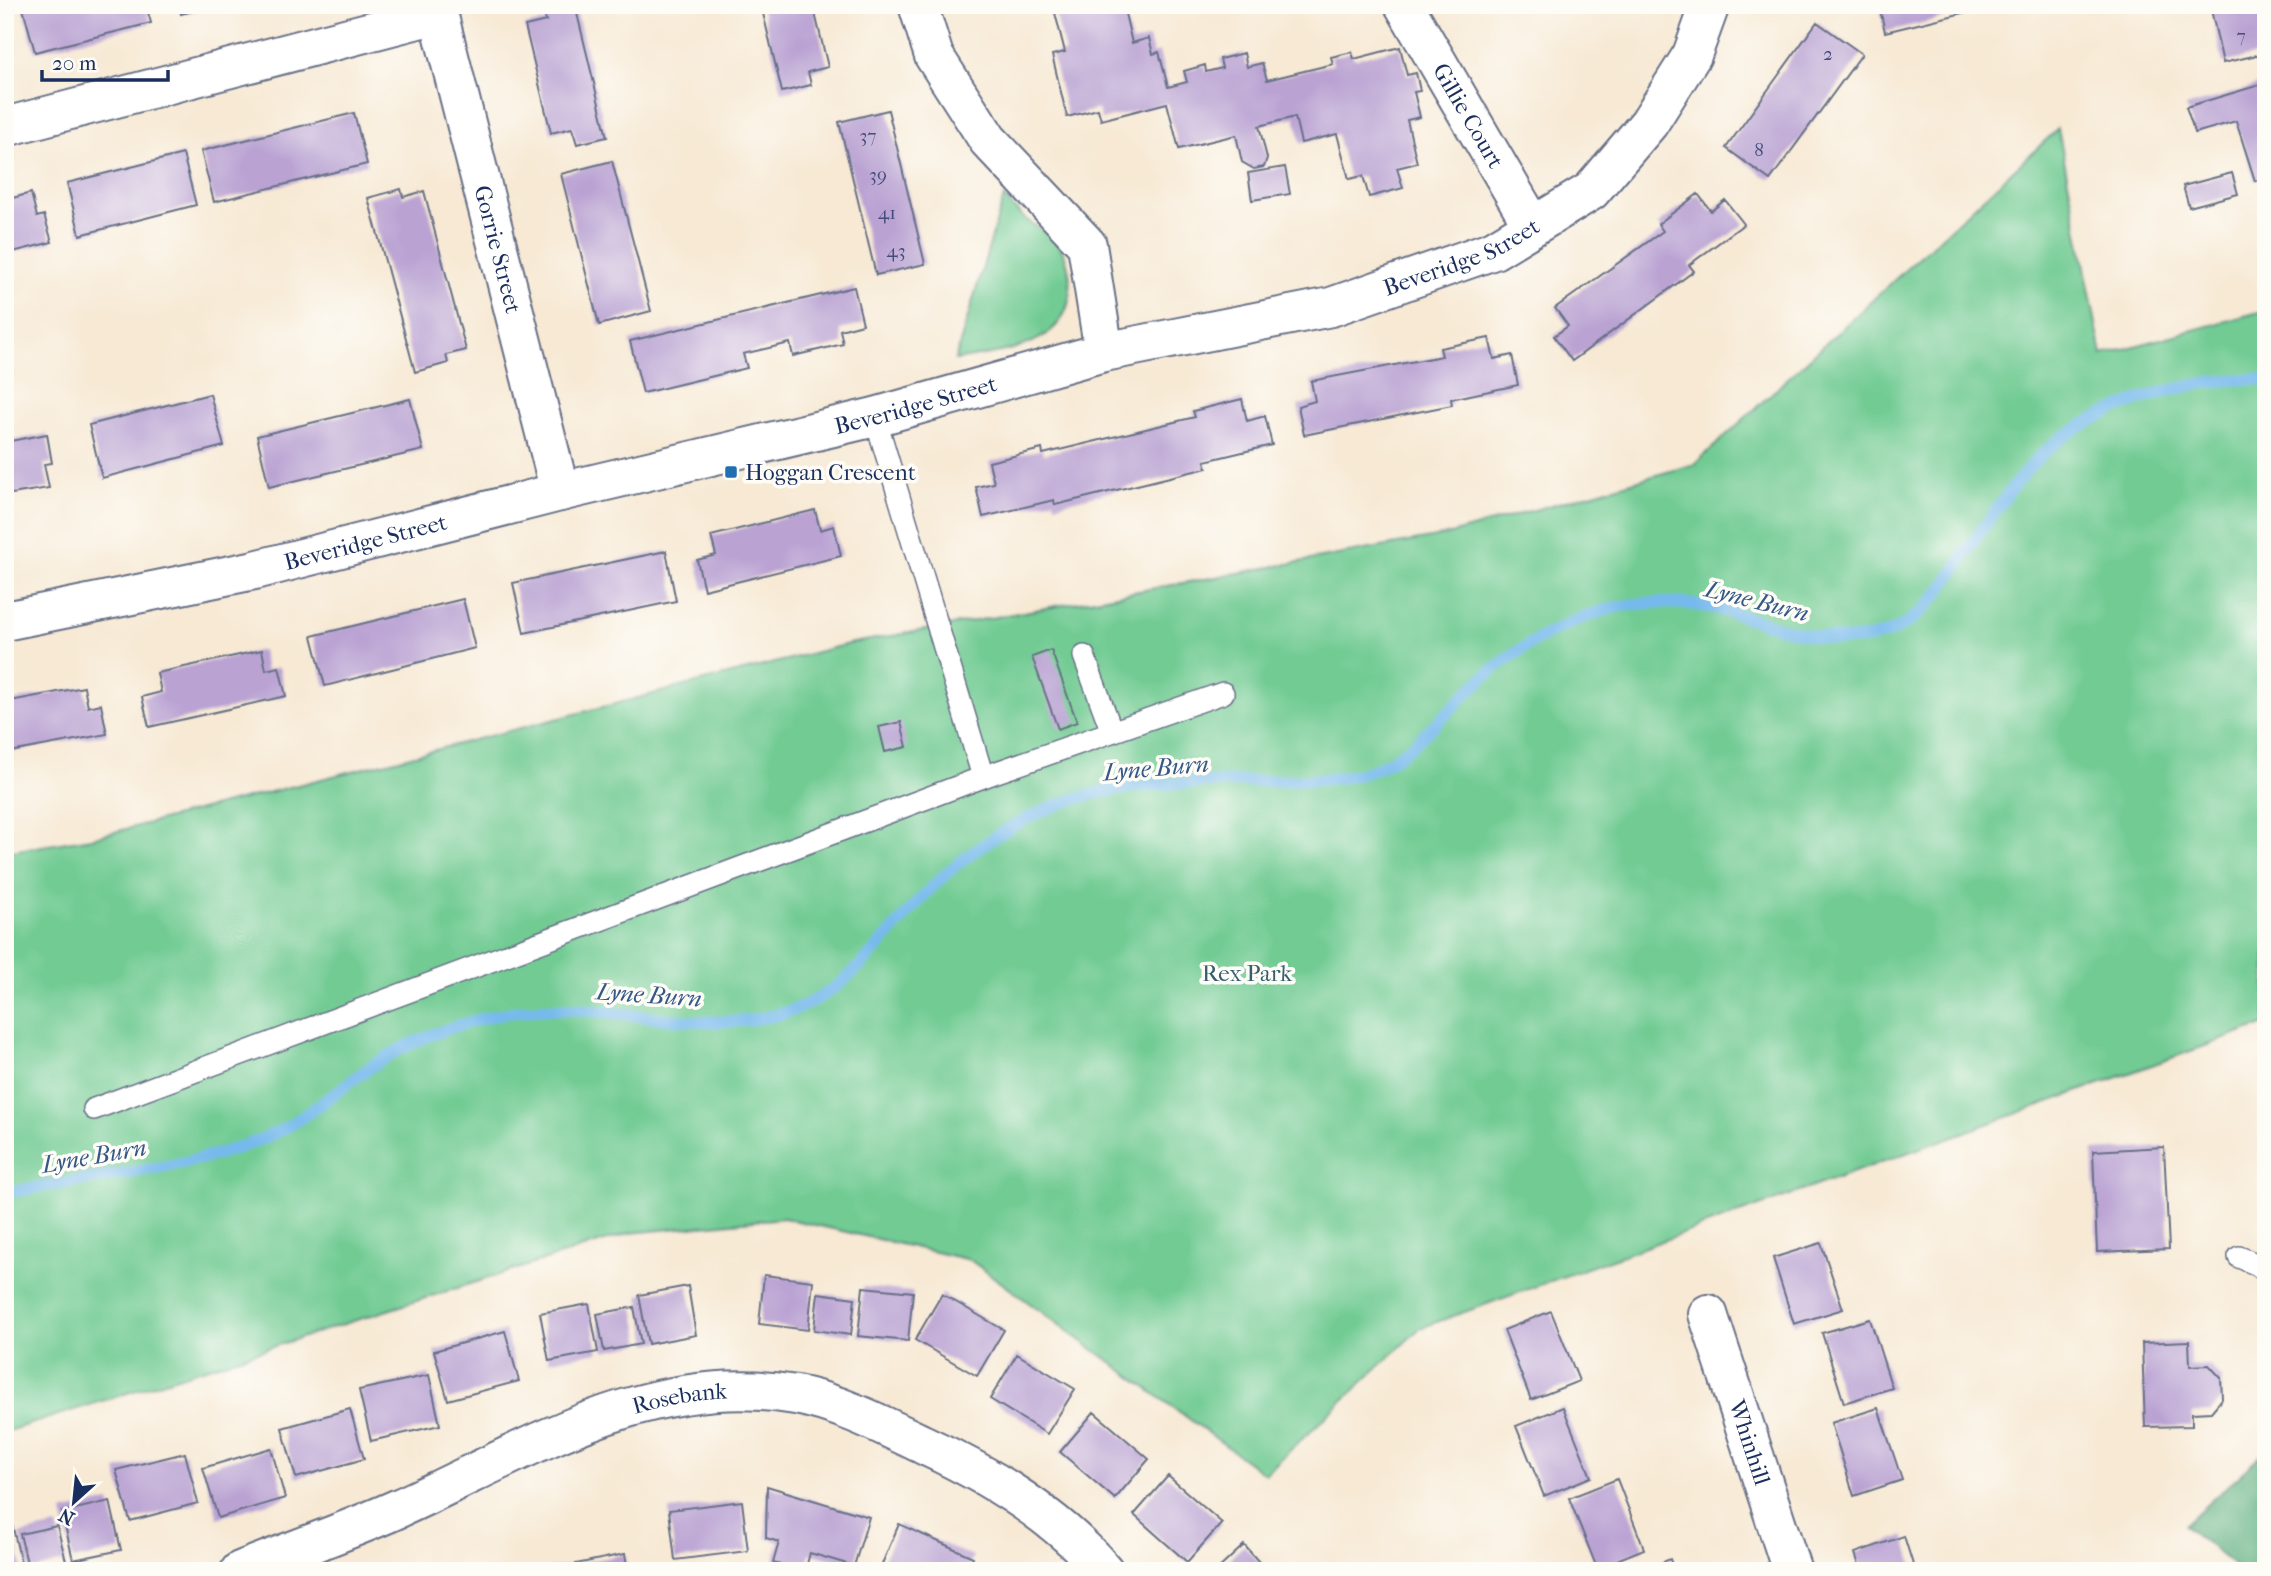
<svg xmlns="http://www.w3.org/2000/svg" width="2271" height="1576" font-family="'IM FELL French Canon',serif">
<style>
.green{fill:#71cb93;stroke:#467d78;stroke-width:2}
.forest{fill:#5caf7d;stroke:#3c6f6e;stroke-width:2}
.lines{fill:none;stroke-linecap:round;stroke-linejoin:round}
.stream{stroke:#76b9ec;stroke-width:12}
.building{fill:#baa3d3}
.service-casing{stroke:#687087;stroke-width:24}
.minor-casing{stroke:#687087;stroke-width:42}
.service{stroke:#fff;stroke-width:21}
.minor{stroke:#fff;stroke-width:38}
.poi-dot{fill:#1f6fb2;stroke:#fdfcf7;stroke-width:2.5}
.labels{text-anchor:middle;stroke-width:7;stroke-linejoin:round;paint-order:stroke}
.number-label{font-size:19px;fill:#434c7b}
.street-label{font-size:23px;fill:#1b2f5e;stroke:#fdfcf7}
.poi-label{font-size:23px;fill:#1b2f5e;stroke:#fdfcf7;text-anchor:start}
.park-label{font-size:23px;fill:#355e6e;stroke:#fdfcf7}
.water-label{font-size:24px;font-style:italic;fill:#365889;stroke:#fdfcf7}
</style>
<rect width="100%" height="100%" fill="#fdfcf7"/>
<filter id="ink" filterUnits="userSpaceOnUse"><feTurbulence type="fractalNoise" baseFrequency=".0143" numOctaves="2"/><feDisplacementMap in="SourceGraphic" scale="14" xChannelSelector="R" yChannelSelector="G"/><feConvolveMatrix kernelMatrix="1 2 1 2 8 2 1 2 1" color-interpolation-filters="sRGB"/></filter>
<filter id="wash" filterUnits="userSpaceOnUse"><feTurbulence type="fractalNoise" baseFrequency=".00686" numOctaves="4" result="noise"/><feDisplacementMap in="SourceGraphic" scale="28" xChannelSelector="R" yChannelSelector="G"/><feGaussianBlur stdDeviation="1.57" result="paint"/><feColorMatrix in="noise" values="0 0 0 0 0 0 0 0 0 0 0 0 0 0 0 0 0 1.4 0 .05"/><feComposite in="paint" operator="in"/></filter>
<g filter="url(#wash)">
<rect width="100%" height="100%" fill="#f7e9d4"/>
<path class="green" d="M 2058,129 L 2102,355 L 2266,310 L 2266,1024 L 1420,1328 L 1265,1474 L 970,1260 L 784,1218 L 630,1233 L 5,1432 L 5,852 L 91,838 L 848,644 L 1447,535 L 1695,464 Z
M 1004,197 C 1010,204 1016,211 1023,217 C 1033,226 1049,232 1057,243 C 1068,256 1070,272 1070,288 C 1070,348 999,352 955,360 Z"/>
<path class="forest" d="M 2266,1451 L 2266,1571 L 2241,1571 L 2184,1525 Z"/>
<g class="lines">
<path class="stream" d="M 5,1193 C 87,1178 192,1169 267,1137 C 305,1120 338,1089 372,1066 C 412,1039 455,1024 502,1014 C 598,994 698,1043 793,1010 C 854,989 891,927 935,884 C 967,853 1011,824 1052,807 C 1120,780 1194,783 1266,781 C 1299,780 1336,782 1367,772 C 1415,756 1455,699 1495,668 C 1525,645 1560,625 1596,613 C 1633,599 1684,601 1722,610 C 1776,624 1840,656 1895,630 C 1933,612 1955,568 1978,535 C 2004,499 2032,455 2071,432 C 2124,399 2205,375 2266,380"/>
</g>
<g id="blocks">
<path class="building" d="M 22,5 L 146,5 L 151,23 L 35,52 Z
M 179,5 L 213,5 L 214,6 L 181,14 Z
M 552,5 L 575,5 L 607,137 L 577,144 L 572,128 L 551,133 L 525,26 L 546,21 L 543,8 Z
M 761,5 L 813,5 L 828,67 L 808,72 L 811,85 L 782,92 Z
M 1053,5 L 1123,5 L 1132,43 L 1149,38 L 1153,54 L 1159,52 L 1168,87 L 1187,82 L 1184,71 L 1205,65 L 1206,72 L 1222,68 L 1220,59 L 1244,53 L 1247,67 L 1262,63 L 1267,80 L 1333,64 L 1331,57 L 1352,52 L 1354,59 L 1400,47 L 1407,75 L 1416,73 L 1420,91 L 1414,92 L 1420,117 L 1407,120 L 1417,163 L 1397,168 L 1403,188 L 1369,197 L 1363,176 L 1349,179 L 1337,134 L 1301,143 L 1295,117 L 1259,126 L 1267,158 L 1264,167 L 1254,169 L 1242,162 L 1236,135 L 1179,149 L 1167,103 L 1101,120 L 1098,109 L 1067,117 L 1052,55 L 1065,52 Z
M 1879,5 L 1992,5 L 1992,6 L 1885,32 Z
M 2210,5 L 2266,5 L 2266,53 L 2223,63 Z
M 1817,22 L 1862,54 L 1770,180 L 1726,148 Z
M 2266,83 L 2266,178 L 2255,181 L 2236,121 L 2195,133 L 2186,107 Z
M 888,110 L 925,264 L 876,275 L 839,122 Z
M 354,113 L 367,164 L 214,202 L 201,151 Z
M 183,154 L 196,205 L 80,235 L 67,183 Z
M 612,161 L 651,311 L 599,325 L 561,174 Z
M 1285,167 L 1290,194 L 1252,200 L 1248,173 Z
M 2232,173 L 2238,194 L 2189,207 L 2183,186 Z
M 401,189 L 403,197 L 424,191 L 466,350 L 446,355 L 448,363 L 415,372 L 368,198 Z
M 31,193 L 37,217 L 44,215 L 52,242 L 5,254 L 5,200 Z
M 1698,194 L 1711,211 L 1725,200 L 1744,224 L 1689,265 L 1694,271 L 1572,361 L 1554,336 L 1568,326 L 1555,308 L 1663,231 L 1658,224 Z
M 854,287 L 863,324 L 840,330 L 843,344 L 793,356 L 790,343 L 743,354 L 747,368 L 643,393 L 630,341 Z
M 1489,338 L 1494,359 L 1512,355 L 1518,385 L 1451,399 L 1452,405 L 1304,435 L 1298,406 L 1315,401 L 1311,381 L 1442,356 L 1440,348 Z
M 210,394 L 224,446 L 102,478 L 89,425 Z
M 410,399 L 423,450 L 269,487 L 257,436 Z
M 1242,399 L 1247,421 L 1265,416 L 1272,445 L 1205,461 L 1207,468 L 1055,505 L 1054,500 L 983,517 L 976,487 L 994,483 L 989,462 L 1042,449 L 1043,454 L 1195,417 L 1193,411 Z
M 47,434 L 52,463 L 44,464 L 49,488 L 5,495 L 5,442 Z
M 815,510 L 820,530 L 834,526 L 841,556 L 704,590 L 697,560 L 716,555 L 711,536 Z
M 666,551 L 676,601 L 524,633 L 513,583 Z
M 463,599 L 475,648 L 325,686 L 312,636 Z
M 262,650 L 266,670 L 279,667 L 286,696 L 149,727 L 142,697 L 161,692 L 157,673 Z
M 1051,650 L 1077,722 L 1058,729 L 1032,657 Z
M 84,687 L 88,707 L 101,704 L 107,734 L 5,753 L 5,702 Z
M 901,722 L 907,747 L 885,752 L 879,727 Z
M 2164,1147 L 2169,1249 L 2097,1252 L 2093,1151 Z
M 1821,1243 L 1843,1309 L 1794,1324 L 1773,1258 Z
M 764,1275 L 813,1281 L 808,1330 L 759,1324 Z
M 688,1286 L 696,1335 L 648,1344 L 639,1295 Z
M 863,1287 L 913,1292 L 908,1341 L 858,1336 Z
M 818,1293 L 855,1298 L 851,1335 L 814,1330 Z
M 942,1294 L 1004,1330 L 977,1376 L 915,1340 Z
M 589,1304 L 598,1352 L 549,1361 L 540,1313 Z
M 634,1307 L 641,1344 L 604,1351 L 597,1314 Z
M 1551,1311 L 1579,1381 L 1531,1400 L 1504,1330 Z
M 1870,1319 L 1892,1388 L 1844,1403 L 1822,1333 Z
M 505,1331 L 519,1381 L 448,1400 L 434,1351 Z
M 2189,1341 L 2190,1366 L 2209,1365 L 2221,1378 L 2222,1399 L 2211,1412 L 2192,1413 L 2192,1426 L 2145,1427 L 2142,1343 Z
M 1017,1354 L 1075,1389 L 1047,1434 L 990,1399 Z
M 429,1375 L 440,1425 L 371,1441 L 359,1390 Z
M 1563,1407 L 1591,1477 L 1544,1496 L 1516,1426 Z
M 1878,1408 L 1902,1480 L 1854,1496 L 1831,1423 Z
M 350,1409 L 364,1459 L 296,1478 L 282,1428 Z
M 1094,1412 L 1149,1459 L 1115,1499 L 1060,1452 Z
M 271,1448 L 285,1498 L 218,1518 L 203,1468 Z
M 185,1453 L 198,1503 L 130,1521 L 116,1470 Z
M 1168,1476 L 1222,1523 L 1187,1562 L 1134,1515 Z
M 1617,1479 L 1644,1549 L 1597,1568 L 1569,1498 Z
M 767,1486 L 869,1517 L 854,1566 L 810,1553 L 805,1571 L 773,1563 L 779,1542 L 766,1538 Z
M 110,1501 L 121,1550 L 73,1560 L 62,1512 Z
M 742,1501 L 748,1551 L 675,1560 L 669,1510 Z
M 12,1524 L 23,1571 L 5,1571 L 5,1525 Z
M 899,1524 L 973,1557 L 967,1571 L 879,1571 Z
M 57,1526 L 66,1561 L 29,1571 L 20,1534 Z
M 1904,1536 L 1915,1571 L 1861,1571 L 1855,1553 Z
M 1244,1545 L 1267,1571 L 1216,1571 Z
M 625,1554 L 628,1571 L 578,1571 L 576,1564 Z
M 1670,1559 L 1674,1571 L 1641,1571 Z
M 570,1565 L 571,1571 L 547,1571 L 547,1569 Z"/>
</g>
</g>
<g filter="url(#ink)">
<use href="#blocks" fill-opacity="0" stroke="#687087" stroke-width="2"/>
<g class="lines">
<defs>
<path id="service" d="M 875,417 L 983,777
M 1084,656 L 1112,732
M 94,1109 L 994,773 L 1223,693
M 2239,1257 L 2258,1265 L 2266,1272"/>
<g id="minor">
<path id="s1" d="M 436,5 L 560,492"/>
<path d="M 918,5 L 934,56 L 988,140 L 1087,245 L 1104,352"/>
<path id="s2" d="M 1404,5 L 1533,226"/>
<path d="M 5,127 L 437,14"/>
<path id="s3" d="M 5,621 L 255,570 L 560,492 L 875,417 L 1104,352 L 1331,307 L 1494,250 L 1591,191 L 1649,123 L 1692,55 L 1710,5"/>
<path id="s4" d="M 1708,1314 L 1792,1571"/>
<path id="s5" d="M 240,1571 C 292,1550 346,1532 397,1509 C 524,1452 650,1369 796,1395 C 840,1403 884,1426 924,1445 C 989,1475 1057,1516 1104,1571"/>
</g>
</defs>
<use href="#service" class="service-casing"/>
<use href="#minor" class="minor-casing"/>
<use href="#service" class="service"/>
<use href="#minor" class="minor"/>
</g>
</g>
<rect class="poi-dot" x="724" y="465" width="14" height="14" rx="3.5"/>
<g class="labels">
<g class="number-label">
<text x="2241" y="42">7</text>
<text x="1828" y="60">2</text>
<text x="868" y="142">37</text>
<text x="1759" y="156">8</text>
<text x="878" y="181">39</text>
<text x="887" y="219">41</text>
<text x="896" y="257">43</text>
</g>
<g class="street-label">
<text dy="8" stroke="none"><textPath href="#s2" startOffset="128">Gillie Court</textPath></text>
<text dy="8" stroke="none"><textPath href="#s1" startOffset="252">Gorrie Street</textPath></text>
<text dy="8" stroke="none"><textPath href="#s3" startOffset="1503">Beveridge Street</textPath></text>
<text dy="8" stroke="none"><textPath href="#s3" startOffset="936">Beveridge Street</textPath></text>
<text dy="8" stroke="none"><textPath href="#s3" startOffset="369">Beveridge Street</textPath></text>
<text dy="8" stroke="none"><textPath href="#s5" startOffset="474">Rosebank</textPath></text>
<text dy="8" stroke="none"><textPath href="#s4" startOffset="135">Whinhill</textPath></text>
</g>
<g class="poi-label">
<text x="745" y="480">Hoggan Crescent</text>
</g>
<g class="park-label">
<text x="1247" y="981">Rex Park</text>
</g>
<g class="water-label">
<text transform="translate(1757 601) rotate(14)" y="8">Lyne Burn</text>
<text transform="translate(1156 768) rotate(-5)" y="8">Lyne Burn</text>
<text transform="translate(649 995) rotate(4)" y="8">Lyne Burn</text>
<text transform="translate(94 1156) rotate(-10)" y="8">Lyne Burn</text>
</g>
</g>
<rect width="2271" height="1576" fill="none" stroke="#fdfcf7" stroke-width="28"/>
<g transform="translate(74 1502) rotate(207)" stroke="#fdfcf7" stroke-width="5" paint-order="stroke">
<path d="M0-5L12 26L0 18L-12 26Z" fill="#1b2f5e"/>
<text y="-10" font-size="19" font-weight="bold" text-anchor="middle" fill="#1b2f5e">N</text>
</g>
<path d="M42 70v10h126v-10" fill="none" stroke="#1b2f5e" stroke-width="3.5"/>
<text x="52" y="70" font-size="21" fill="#1b2f5e" stroke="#fdfcf7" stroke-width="5" paint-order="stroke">20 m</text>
</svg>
